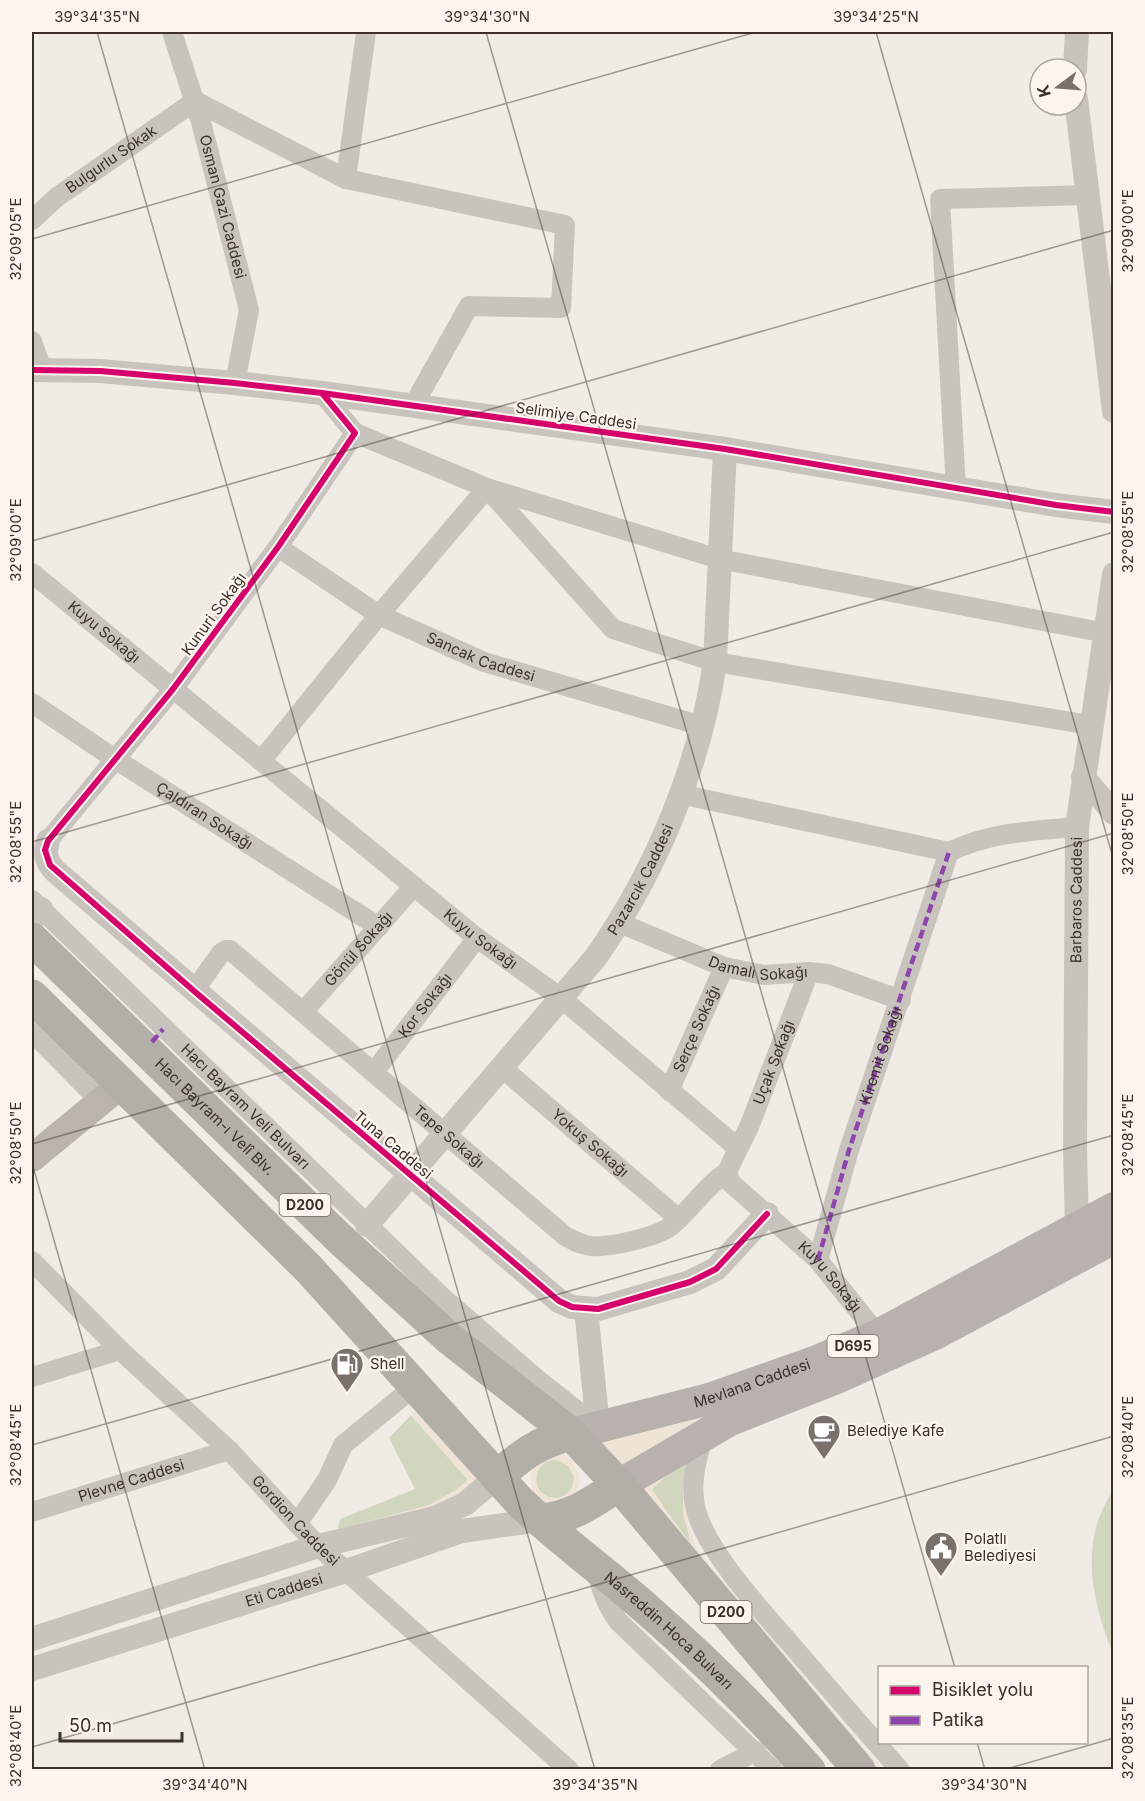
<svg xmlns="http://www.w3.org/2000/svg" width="1145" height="1801" font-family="Inter,sans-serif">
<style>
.green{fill:#d1d6bf}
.plaza{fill:#eee3d5;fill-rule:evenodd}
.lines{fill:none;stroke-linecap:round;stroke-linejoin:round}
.minor{stroke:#c9c3be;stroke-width:20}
.tertiary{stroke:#c9c3be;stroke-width:24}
.secondary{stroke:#bab3ae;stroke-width:28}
.primary{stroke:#b8b1ad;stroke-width:32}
.trunk{stroke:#b4aea8;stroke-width:33}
.quiet{stroke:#8e44ad;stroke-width:4.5;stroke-dasharray:9 4.5;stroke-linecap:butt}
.cycleway-casing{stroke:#fbf5ee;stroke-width:10}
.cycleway{stroke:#d6006c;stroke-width:6}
.ticks{fill:none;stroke:#3b302b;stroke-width:1.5;stroke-opacity:0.45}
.labels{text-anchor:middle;stroke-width:4.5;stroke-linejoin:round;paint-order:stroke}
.shield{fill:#fbf5ee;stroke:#756b66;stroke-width:1.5}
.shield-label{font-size:14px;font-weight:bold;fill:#3b302b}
.street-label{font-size:15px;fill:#3b302b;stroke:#fbf5ee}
.poi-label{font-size:15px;fill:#3b302b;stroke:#fbf5ee;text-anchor:start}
.neatline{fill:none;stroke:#3b302b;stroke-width:2}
.ticks-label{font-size:15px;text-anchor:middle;fill:#3b302b}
</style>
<rect width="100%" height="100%" fill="#f0ebe5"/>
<path class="green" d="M 411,1415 L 468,1480 L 456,1490 L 429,1505 L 340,1529 L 338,1528 L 340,1519 L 415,1489 L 389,1438 Z
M536 1479a19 19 0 1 1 38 0a19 19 0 1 1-38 0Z
M 686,1464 L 683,1513 L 692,1546 L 651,1490 L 673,1470 Z
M 1113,1491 L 1113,1654 C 1092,1601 1078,1542 1113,1491 Z"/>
<path class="plaza" d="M 713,1409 L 717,1419 L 621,1467 L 595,1439 Z
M 419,1411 L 480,1481 L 445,1506 L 335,1534 L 338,1528 L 342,1530 L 429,1505 L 456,1490 L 468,1480 L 411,1415 Z
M 553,1454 L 567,1457 L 573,1462 L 579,1474 L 580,1482 L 575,1495 L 549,1504 L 537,1497 L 533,1491 L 530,1477 L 535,1464 ZM 551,1460 L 557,1460 L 568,1466 L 574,1477 L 572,1489 L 563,1497 L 556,1499 L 545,1496 L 540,1492 L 536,1482 L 538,1470 L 546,1462 Z
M 686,1455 L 691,1460 L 687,1486 L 687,1518 L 697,1550 L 882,1769 L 876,1769 L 700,1561 L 641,1487 L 658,1472 ZM 683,1464 L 687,1465 L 683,1490 L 683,1513 L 691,1544 L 663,1508 L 663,1505 L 652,1489 L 662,1479 Z"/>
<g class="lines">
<g class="minor">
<path id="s1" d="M 172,32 L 201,122 L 249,310 L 235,383"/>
<path d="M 346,179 L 366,32"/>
<path id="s2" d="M 32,220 L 57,197 L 195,101 L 346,179 L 565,225 L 561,308 L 469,306 L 413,406"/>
<path d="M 32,341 L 42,369"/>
<path d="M 355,433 L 487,488 L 613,629 L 715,662 L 1090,725"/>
<path d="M 956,489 L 940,199 L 1088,195"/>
<path id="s3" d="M 278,547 L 379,615 L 484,662 L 702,726"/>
<path id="s4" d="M 32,573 L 477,938 L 561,998 L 732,1143 L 737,1151 L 727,1172 L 731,1183 L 818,1260 L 878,1335"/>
<path id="s5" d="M 32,703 L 115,759 L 379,927"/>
<path d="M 261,761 L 379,615 L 487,488 L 719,559 L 1106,633"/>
<path d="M 680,794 L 949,852 C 990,832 1031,831 1077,827"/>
<path d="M 48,841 L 173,689 L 278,547 L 355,433 L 322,393"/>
<path id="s6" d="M 32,900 L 441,1296 L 537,1379 L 598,1427"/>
<path id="s7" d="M 620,923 L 724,967 L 764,975 L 809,972 L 828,974 L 901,1000"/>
<path id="s8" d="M 194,991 L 221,953 L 226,950 L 230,950 L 565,1236 C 574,1241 581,1245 591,1246 C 608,1248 657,1237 671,1226 C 691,1210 705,1186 727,1172"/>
<path id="s9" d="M 303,1012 L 414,886"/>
<path d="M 32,1032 L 101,1102"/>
<path id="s10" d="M 501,1067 L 679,1219"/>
<path id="s11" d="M 374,1072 L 477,938"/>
<path id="s12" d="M 669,1091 L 724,967"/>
<path id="s13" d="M 737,1151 L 749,1127 L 809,972"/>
<path d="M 818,1260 L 849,1150 L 949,852"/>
<path id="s14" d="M 32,1261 L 120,1350 L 229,1450 L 318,1546 L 569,1770"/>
<path d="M 32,1377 L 120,1350"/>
<path d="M 704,1434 C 697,1458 690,1481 695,1506 C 703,1547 760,1609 788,1641 C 825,1684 862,1727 900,1770"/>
<path id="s15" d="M 32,1512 L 229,1450"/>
<path d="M 297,1524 L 327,1480 L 343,1445 L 415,1386"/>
<path d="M 597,1569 C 600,1589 606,1604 618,1621 L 773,1770"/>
<path d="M 720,1770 L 756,1751"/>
</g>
<g class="tertiary">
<path d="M 1075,69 L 1077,32"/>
<path d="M 1076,99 L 1114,411"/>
<path d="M 32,370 L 100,371 L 235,383 L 322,393 L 725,449 L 1056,505 L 1114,512"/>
<path d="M 1083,777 L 1114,813"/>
<path d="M 48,841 C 44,854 46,861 55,871 L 559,1301 L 572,1307 L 598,1309 L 690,1282 L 716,1269 L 767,1214"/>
<path d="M 32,920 L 41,909"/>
<path id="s16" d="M 367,1225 L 596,957 C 656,871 700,766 715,662 L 725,449"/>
<path id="s17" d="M 1077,1228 L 1075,1148 L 1077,827 L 1114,574"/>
<path d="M 586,1309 L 598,1427"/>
<path d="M 32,1639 L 318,1546 L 435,1518 L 465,1504 L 497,1477"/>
<path id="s18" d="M 32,1669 L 346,1571 L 462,1531 L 540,1520"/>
</g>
<path class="secondary" d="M 32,1158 L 122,1084"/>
<g class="primary">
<path id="s19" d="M 571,1434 L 709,1399 L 817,1361 L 878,1335 L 1114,1208"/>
<path d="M 619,1485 L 730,1420 L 839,1377 L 935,1334 L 1114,1238"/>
</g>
<g class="trunk">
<path id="s20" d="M 32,939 L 339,1238 L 450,1339 L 571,1434 L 619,1485 L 859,1770"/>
<path id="s21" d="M 32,996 L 308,1268 L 520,1502 C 561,1541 607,1574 650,1612 C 706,1661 759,1714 809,1770"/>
<path d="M 497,1477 C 523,1454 537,1443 571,1434"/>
<path d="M 540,1520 C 571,1518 593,1502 619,1485"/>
</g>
<g class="quiet">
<path d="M 152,1042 L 163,1029"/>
<path id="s22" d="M 818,1260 L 849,1150 L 949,852"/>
</g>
<defs>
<path id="cycleway" d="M 32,370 L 100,371 L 235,383 L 322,393 L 725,449 L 1056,505 L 1114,512
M 322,393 L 355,433 L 278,547 L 173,689 L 48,841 L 45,850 L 50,865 L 194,991 L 559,1301 L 572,1307 L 598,1309 L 690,1282 L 716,1269 L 767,1214"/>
</defs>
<use href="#cycleway" class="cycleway-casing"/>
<use href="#cycleway" class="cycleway"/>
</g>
<path class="ticks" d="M 97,32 L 595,1770M 486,32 L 955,1668M 876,32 L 1114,861M 32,239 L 756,32M 32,541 L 1114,230M 32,842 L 1114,532M 32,1144 L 1114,833M 32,1163 L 205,1770M 32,1445 L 1114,1135M 977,1742 L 985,1770M 32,1747 L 1114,1436M 1003,1770 L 1114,1738"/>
<defs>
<symbol id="fuel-pin" viewBox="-11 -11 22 30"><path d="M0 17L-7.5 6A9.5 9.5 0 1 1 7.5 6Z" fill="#7a716c" stroke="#fbf5ee"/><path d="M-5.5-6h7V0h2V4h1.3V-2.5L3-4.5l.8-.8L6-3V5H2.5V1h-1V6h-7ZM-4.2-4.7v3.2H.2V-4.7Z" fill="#fff"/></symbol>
<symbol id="cafe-pin" viewBox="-11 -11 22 30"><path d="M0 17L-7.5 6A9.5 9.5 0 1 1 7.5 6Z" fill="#7a716c" stroke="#fbf5ee"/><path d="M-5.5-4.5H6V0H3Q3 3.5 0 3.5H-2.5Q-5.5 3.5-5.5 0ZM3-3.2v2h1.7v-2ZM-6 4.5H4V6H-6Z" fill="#fff"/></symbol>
<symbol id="civic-pin" viewBox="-11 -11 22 30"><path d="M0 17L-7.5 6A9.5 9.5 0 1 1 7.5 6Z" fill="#7a716c" stroke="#fbf5ee"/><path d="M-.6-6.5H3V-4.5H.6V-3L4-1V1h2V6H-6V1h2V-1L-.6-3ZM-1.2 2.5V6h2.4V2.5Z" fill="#fff"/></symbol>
</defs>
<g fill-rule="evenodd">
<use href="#fuel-pin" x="328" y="1345" width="38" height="52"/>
<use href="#cafe-pin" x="805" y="1412" width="38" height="52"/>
<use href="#civic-pin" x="922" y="1529" width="38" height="52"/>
</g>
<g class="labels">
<g class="shield">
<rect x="279.5" y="1194" width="51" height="22" rx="4.5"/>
<rect x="827.5" y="1335" width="51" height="22" rx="4.5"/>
<rect x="700.5" y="1601" width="51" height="22" rx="4.5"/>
</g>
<g class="shield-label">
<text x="305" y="1210">D200</text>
<text x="853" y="1351">D695</text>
<text x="726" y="1617">D200</text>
</g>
<g class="street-label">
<text dy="5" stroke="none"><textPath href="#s2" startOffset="100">Bulgurlu Sokak</textPath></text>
<text dy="5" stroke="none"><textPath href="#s1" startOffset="182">Osman Gazi Caddesi</textPath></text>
<text transform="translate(576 416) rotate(8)" y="5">Selimiye Caddesi</text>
<text transform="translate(214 614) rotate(-54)" y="5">Kunuri Sokağı</text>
<text dy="5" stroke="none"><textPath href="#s4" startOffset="93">Kuyu Sokağı</textPath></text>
<text dy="5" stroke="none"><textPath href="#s3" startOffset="232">Sancak Caddesi</textPath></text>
<text dy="5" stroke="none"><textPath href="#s5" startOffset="206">Çaldıran Sokağı</textPath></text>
<text dy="5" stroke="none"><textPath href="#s16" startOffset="442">Pazarcık Caddesi</textPath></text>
<text dy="5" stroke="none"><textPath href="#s17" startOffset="328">Barbaros Caddesi</textPath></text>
<text dy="5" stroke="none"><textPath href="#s4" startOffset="579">Kuyu Sokağı</textPath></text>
<text dy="5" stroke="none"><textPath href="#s9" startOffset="84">Gönül Sokağı</textPath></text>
<text dy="5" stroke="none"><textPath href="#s7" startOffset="147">Damalı Sokağı</textPath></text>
<text dy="5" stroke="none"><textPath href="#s11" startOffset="84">Kor Sokağı</textPath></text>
<text dy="5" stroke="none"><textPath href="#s12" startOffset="68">Serçe Sokağı</textPath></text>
<text dy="5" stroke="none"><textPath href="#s22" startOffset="214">Kiremit Sokağı</textPath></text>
<text dy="5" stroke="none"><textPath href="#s13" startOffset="96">Uçak Sokağı</textPath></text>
<text dy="5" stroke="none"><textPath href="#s6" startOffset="297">Hacı Bayram Veli Bulvarı</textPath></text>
<text dy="5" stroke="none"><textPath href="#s20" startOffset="255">Hacı Bayram-ı Velî Blv.</textPath></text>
<text dy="5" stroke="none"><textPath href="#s8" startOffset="344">Tepe Sokağı</textPath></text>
<text dy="5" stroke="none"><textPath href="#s10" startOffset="117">Yokuş Sokağı</textPath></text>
<text transform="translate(393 1145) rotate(40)" y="5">Tuna Caddesi</text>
<text dy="5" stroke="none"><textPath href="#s4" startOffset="1084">Kuyu Sokağı</textPath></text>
<text dy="5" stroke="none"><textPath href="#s19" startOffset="188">Mevlana Caddesi</textPath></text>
<text dy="5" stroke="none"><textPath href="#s15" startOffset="104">Plevne Caddesi</textPath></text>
<text dy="5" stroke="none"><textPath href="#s14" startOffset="370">Gordion Caddesi</textPath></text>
<text dy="5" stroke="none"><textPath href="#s18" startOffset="264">Eti Caddesi</textPath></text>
<text dy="5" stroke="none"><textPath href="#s21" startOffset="900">Nasreddin Hoca Bulvarı</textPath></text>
</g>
<g class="poi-label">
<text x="370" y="1369">Shell</text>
<text x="847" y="1436">Belediye Kafe</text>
<text x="964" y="1544">Polatlı<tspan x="964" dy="17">Belediyesi</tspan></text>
</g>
</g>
<rect width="1145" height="1801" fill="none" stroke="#fbf5ee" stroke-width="66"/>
<rect x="878" y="1666" width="210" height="78" fill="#fbf5ee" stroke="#aea6a0" stroke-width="1.5"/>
<rect x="890" y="1686" width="30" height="9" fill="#d6006c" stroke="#aea6a0" stroke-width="1.5"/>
<text x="932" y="1696" font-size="18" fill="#3b302b">Bisiklet yolu</text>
<rect x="890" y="1716" width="30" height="9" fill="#8e44ad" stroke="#aea6a0" stroke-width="1.5"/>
<text x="932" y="1726" font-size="18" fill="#3b302b">Patika</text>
<g transform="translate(1058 87) rotate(254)"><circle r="28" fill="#fbf5ee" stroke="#aea6a0" stroke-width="1.5"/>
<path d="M0-4.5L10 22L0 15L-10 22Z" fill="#7a716c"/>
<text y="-9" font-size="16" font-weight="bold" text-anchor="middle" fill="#3b302b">K</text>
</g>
<path d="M60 1732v9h122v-9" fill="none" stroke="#3b302b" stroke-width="3"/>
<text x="69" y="1732" font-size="18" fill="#3b302b" stroke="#fbf5ee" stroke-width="4.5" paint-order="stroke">50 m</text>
<rect x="33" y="33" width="1079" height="1735" class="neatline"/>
<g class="ticks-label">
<text x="97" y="22">39°34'35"N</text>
<text x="487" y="22">39°34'30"N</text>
<text x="876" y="22">39°34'25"N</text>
<text transform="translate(1128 231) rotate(-90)" y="5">32°09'00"E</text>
<text transform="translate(16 239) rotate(-90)" y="5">32°09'05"E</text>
<text transform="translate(1128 532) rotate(-90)" y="5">32°08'55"E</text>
<text transform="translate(16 540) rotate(-90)" y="5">32°09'00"E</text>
<text transform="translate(1128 834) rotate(-90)" y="5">32°08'50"E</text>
<text transform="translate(16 842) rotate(-90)" y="5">32°08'55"E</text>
<text transform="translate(1128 1135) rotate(-90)" y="5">32°08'45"E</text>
<text transform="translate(16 1143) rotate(-90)" y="5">32°08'50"E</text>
<text transform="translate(1128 1437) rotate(-90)" y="5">32°08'40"E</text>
<text transform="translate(16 1445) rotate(-90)" y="5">32°08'45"E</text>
<text transform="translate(1128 1738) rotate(-90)" y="5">32°08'35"E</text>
<text transform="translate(16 1746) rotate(-90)" y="5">32°08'40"E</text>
<text x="205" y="1790">39°34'40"N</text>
<text x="595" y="1790">39°34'35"N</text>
<text x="984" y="1790">39°34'30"N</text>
</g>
</svg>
